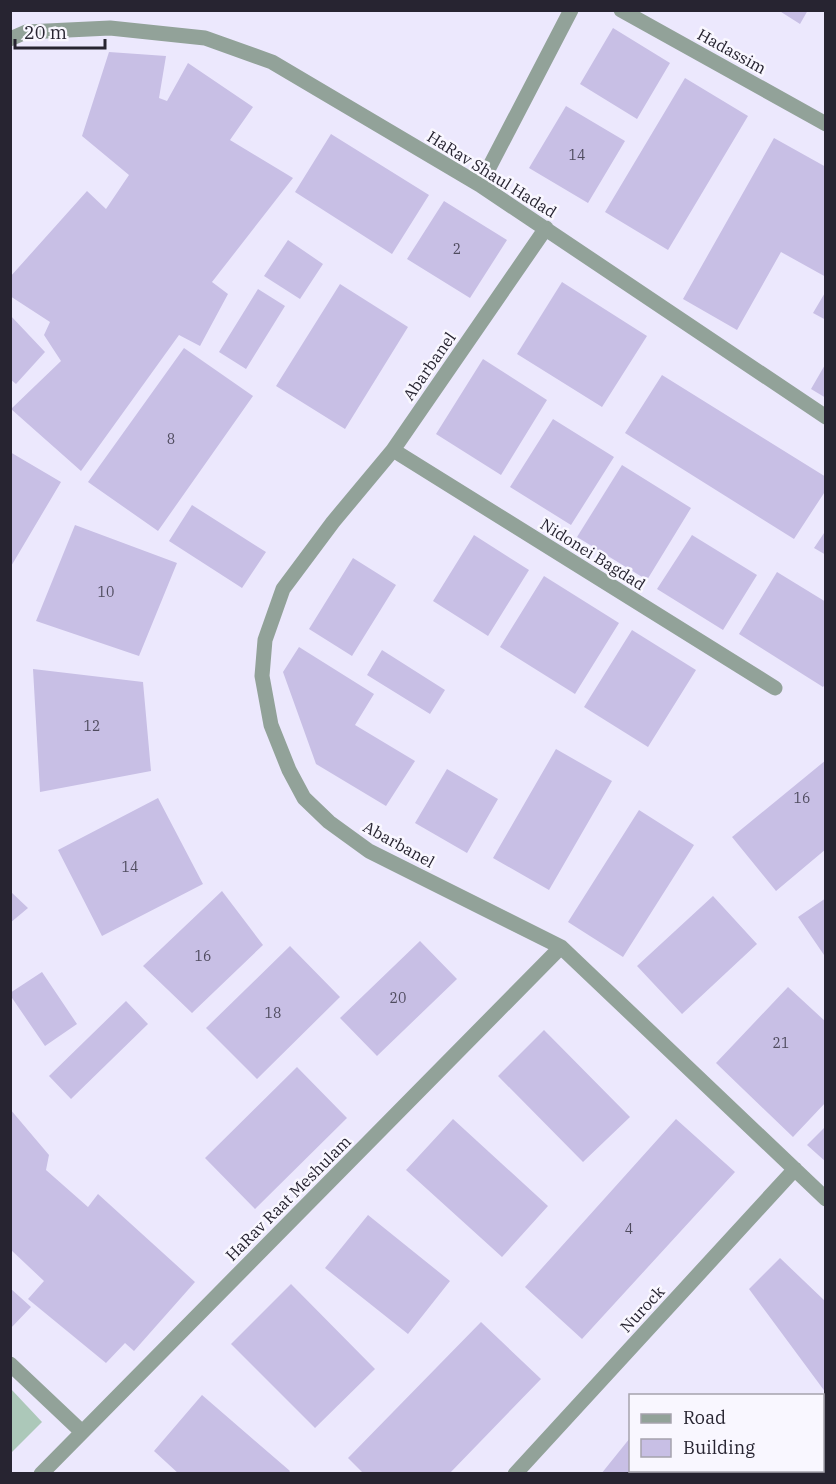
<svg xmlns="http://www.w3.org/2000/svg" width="836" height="1484" font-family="'IBM Plex Serif',serif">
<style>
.green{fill:#acc8b9}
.building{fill:#c8bfe5}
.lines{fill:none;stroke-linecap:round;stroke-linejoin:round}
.minor{stroke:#92a299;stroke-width:15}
.labels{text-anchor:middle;stroke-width:5;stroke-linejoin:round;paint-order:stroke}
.number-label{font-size:14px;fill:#4f4b5e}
.street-label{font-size:16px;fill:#272431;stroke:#f9f7ff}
</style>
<rect width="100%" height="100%" fill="#ece8fd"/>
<path class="green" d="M 11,1389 L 42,1422 L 11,1453 Z"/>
<path class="building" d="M 778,10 L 808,10 L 800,24 Z
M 613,28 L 670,63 L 637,119 L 580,84 Z
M 109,52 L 166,56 L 159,98 L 167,101 L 188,63 L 253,107 L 230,140 L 293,178 L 212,282 L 228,294 L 200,346 L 179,335 L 81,471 L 11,409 L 61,361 L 44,335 L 50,322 L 10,296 L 10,277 L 87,191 L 106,209 L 129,175 L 82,136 Z
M 685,78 L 748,116 L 668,250 L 605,212 Z
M 566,106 L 625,141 L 588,203 L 529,168 Z
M 331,134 L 429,195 L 392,254 L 295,192 Z
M 774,138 L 826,167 L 826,277 L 781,252 L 737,330 L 683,299 Z
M 444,201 L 507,240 L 470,298 L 407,259 Z
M 288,240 L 323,264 L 300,299 L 264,276 Z
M 562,282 L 647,336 L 602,407 L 517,354 Z
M 340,284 L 408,327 L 345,429 L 276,386 Z
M 258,289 L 285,306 L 246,369 L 219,352 Z
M 826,291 L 826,320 L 813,313 Z
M 10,315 L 45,352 L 16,384 L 10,379 Z
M 184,348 L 253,396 L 158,531 L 88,482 Z
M 483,359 L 547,400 L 501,475 L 436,434 Z
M 826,363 L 826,398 L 811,389 Z
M 662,375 L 826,477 L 826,490 L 794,539 L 625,433 Z
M 553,419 L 614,457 L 571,525 L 510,487 Z
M 10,452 L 61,482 L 10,568 Z
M 622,465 L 691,508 L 647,580 L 577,537 Z
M 192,505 L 266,552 L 242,588 L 169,541 Z
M 75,525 L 177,563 L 139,656 L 36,621 Z
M 826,530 L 826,555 L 814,548 Z
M 474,535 L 529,570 L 488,636 L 433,601 Z
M 692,535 L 757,575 L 723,630 L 657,589 Z
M 353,558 L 396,585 L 352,656 L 309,629 Z
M 777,572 L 826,602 L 826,683 L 823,687 L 739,634 Z
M 544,576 L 619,623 L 575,694 L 500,647 Z
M 632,630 L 696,670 L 648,747 L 584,707 Z
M 299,647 L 374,694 L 355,725 L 415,761 L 386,806 L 316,764 L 283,672 Z
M 382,650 L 445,690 L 430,714 L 367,675 Z
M 33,669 L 143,682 L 151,771 L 40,792 Z
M 556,749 L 612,781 L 549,890 L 493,858 Z
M 826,760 L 826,849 L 776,891 L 732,837 Z
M 447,769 L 498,799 L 467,853 L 415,823 Z
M 158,798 L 203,884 L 102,936 L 58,850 Z
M 639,810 L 694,845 L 623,957 L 568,922 Z
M 10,891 L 28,908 L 10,923 Z
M 222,891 L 263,945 L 192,1013 L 143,966 Z
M 713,896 L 757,944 L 682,1014 L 637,966 Z
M 826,898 L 826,954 L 824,955 L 798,917 Z
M 420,941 L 457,979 L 377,1056 L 340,1018 Z
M 290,946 L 340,997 L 257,1079 L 206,1028 Z
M 42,972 L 77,1024 L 45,1046 L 10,995 L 10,993 Z
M 788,987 L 826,1022 L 826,1102 L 793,1137 L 716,1063 Z
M 126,1001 L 148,1024 L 71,1099 L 49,1076 Z
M 544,1030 L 630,1117 L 583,1162 L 498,1076 Z
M 297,1067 L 347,1118 L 255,1209 L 205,1158 Z
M 10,1109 L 49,1155 L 46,1170 L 88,1207 L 98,1194 L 195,1282 L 134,1351 L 125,1343 L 106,1363 L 28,1299 L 44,1281 L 10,1249 Z
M 453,1119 L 548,1206 L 502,1257 L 406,1170 Z
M 676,1119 L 735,1172 L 582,1339 L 525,1287 Z
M 826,1126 L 826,1162 L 807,1145 Z
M 368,1215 L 450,1281 L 408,1334 L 325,1268 Z
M 780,1258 L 826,1302 L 826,1393 L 749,1289 Z
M 291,1284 L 375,1369 L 315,1428 L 231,1344 Z
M 10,1288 L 31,1307 L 10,1329 Z
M 481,1322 L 541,1379 L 449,1474 L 364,1474 L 348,1458 Z
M 202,1395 L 290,1471 L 288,1474 L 179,1474 L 154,1451 Z
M 630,1438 L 630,1470 L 658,1470 L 661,1474 L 601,1474 Z
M 750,1470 L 802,1470 L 805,1474 L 748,1474 Z"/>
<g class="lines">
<path class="minor" d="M 621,10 L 826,124
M 10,39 L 26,32 L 110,28 L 205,38 L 272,62 L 480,185 L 826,417
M 480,185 L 571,10
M 546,228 L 393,450 L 333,522 L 283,589 L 265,640 L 262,676 L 271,725 L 289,770 L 304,798 L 329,822 L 369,851 L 561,947 L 826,1199
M 393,450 L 775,688
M 10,1364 L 82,1432
M 41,1474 L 561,947
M 515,1474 L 795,1169"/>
</g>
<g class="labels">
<g class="number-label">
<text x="577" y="160">14</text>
<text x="457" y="254">2</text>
<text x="171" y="444">8</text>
<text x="106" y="597">10</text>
<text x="92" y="731">12</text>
<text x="802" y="803">16</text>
<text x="130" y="872">14</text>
<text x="203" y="961">16</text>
<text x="398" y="1003">20</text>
<text x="273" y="1018">18</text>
<text x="781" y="1048">21</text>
<text x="629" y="1234">4</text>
</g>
<g class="street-label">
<text transform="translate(732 51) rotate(29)" y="6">Hadassim</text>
<text transform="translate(492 174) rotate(32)" y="6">HaRav Shaul Hadad</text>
<text transform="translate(429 366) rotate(-55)" y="6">Abarbanel</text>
<text transform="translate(593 554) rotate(32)" y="6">Nidonei Bagdad</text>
<text transform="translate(399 844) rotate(29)" y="6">Abarbanel</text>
<text transform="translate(288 1198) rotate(-45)" y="6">HaRav Raat Meshulam</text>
<text transform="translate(642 1309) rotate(-47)" y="6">Nurock</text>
</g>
</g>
<rect width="836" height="1484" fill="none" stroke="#272431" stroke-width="24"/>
<rect x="629" y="1394" width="195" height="78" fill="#f9f7ff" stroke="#a5a3ad" stroke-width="1.5"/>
<rect x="641" y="1414" width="30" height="9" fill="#92a299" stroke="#a5a3ad" stroke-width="1.5"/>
<text x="683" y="1424" font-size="18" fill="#272431">Road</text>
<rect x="641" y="1439" width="30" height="18" fill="#c8bfe5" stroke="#a5a3ad" stroke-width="1.5"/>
<text x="683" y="1454" font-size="18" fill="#272431">Building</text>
<path d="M15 39v9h90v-9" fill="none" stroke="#272431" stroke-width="3"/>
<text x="24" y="39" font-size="18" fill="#272431" stroke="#f9f7ff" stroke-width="4.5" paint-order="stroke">20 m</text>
</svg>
